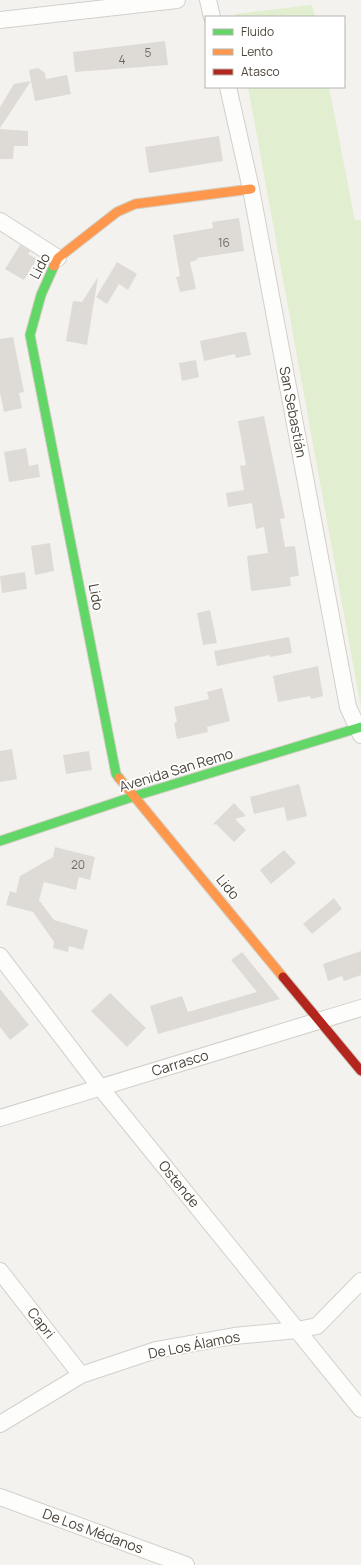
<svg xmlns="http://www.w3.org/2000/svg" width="361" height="1565" font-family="Manrope,sans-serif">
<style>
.green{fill:#e1eecf}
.building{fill:#dedbd6}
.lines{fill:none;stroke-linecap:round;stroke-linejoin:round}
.street-casing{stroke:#d2d0cb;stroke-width:18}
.fast-casing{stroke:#d3cfc5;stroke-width:11}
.slow-casing{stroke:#d3cfc5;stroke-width:11}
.jam-casing{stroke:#d3cfc5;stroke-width:11}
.street{stroke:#fdfdfc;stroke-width:16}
.fast{stroke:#63d668;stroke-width:9}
.slow{stroke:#ff974d;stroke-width:9}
.jam{stroke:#b3261e;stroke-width:9}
.labels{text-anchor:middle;stroke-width:3.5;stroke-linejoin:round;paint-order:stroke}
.number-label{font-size:12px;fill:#706a61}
.street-label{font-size:14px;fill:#4b4439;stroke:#fff}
</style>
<rect width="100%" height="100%" fill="#f4f2ee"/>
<path class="green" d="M 312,5 L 315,17 L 236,17 L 235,14 Z
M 248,87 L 329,87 L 355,221 L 361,220 L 361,708 Z"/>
<path class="building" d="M 165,41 L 168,65 L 75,72 L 73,52 Z
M 38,68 L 45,73 L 46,79 L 67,75 L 71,94 L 35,101 L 31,81 L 0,128 L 0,107 L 14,84 L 31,81 L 29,70 Z
M 0,129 L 28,131 L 28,146 L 14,146 L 13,159 L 0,159 Z
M 219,136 L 223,161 L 149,173 L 145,147 Z
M 239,218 L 244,251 L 197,258 L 197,260 L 190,262 L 196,289 L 180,292 L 176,277 L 180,276 L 173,235 L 213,228 L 212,222 Z
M 20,245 L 30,251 L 28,254 L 37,259 L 24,280 L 5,269 Z
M 117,262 L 137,274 L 128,290 L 119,284 L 107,304 L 96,297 Z
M 98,277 L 87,345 L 66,341 L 73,301 L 82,302 Z
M 242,332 L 246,332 L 251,355 L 236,358 L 235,354 L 204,361 L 200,341 Z
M 13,337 L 24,392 L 19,393 L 22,408 L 4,412 L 0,393 L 0,339 Z
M 196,360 L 199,377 L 182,381 L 179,363 Z
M 264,416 L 285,518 L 280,519 L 285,547 L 295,546 L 299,576 L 290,577 L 291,586 L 251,591 L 247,556 L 268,553 L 264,527 L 256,529 L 252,503 L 228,507 L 226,493 L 244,490 L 240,466 L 246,465 L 238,421 Z
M 26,448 L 29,466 L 38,464 L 40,477 L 9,482 L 4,452 Z
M 50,543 L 54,571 L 35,575 L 31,546 Z
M 25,572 L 27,589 L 2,593 L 0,576 Z
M 210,610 L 217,643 L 203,645 L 197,613 Z
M 289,637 L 292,653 L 270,657 L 270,655 L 217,666 L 214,651 Z
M 318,666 L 323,696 L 311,699 L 310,696 L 278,702 L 273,676 Z
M 222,688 L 230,721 L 207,727 L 208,732 L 177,739 L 174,723 L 177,722 L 174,707 L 209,699 L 207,692 Z
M 12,749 L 17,779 L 0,782 L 0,751 Z
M 89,751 L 92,770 L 66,774 L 63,755 Z
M 299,784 L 307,816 L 287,821 L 284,807 L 254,814 L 250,797 Z
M 234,803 L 246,816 L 235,819 L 246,830 L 234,842 L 216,824 L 212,825 Z
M 55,847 L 95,857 L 90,880 L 79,877 L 76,890 L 44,882 L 39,900 L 54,920 L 88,930 L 83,950 L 69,946 L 68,952 L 53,948 L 54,942 L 33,912 L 6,905 L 10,891 L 16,893 L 20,876 L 53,857 Z
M 284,850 L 296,863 L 271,884 L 260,870 Z
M 334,898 L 342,909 L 312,934 L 303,924 Z
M 361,951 L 361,975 L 344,981 L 342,976 L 328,981 L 323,964 Z
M 242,952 L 280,999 L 158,1034 L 150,1006 L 182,996 L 188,1012 L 257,992 L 231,960 Z
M 0,989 L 29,1025 L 10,1040 L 0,1027 Z
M 110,993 L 146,1028 L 127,1047 L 91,1011 Z"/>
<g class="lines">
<defs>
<path id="street" d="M 208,0 L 212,17
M 0,20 L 177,0
M 228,87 L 251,189 L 348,707 L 361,735
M 0,221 L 58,258
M 0,956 L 100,1087 L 361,1409
M 0,1118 L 361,1008
M 0,1271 L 81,1375
M 0,1424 L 81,1375 L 156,1350 L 234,1336 L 297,1330 L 317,1326 L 361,1281
M 0,1497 L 186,1565"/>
<path id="fast" d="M 54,266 L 41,295 L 30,335 L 116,774 L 119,778
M 0,841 L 135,796 L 361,727"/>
<path id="slow" d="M 54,266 L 58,258 L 117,212 L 135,204 L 251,189
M 119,778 L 283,977"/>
<path id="jam" d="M 283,977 L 361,1071"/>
</defs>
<use href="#street" class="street-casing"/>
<use href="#fast" class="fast-casing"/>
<use href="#slow" class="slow-casing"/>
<use href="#jam" class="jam-casing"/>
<use href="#street" class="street"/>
<use href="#fast" class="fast"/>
<use href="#slow" class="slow"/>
<use href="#jam" class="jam"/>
</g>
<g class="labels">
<g class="number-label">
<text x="148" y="57">5</text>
<text x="122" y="64">4</text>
<text x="224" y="247">16</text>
<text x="78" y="869">20</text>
</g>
<g class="street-label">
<text transform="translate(40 266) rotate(-62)" y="5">Lido</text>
<text transform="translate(293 412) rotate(79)" y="5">San Sebastián</text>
<text transform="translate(96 597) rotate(79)" y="5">Lido</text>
<text transform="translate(176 770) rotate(-17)" y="5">Avenida San Remo</text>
<text transform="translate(228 887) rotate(51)" y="5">Lido</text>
<text transform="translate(180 1063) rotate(-17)" y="5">Carrasco</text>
<text transform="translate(179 1184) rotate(51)" y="5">Ostende</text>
<text transform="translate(41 1323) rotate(52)" y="5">Capri</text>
<text transform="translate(194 1345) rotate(-11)" y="5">De Los Álamos</text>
<text transform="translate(93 1531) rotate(20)" y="5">De Los Médanos</text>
</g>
</g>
<rect x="205" y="16" width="140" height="72" fill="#ffffff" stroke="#b7b4b0"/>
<rect x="213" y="29" width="20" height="6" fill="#63d668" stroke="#b7b4b0"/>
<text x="241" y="36" font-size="12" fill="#4b4439">Fluido</text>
<rect x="213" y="49" width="20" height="6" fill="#ff974d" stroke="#b7b4b0"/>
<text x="241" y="56" font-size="12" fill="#4b4439">Lento</text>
<rect x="213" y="69" width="20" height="6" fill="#b3261e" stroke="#b7b4b0"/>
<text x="241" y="76" font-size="12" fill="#4b4439">Atasco</text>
</svg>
